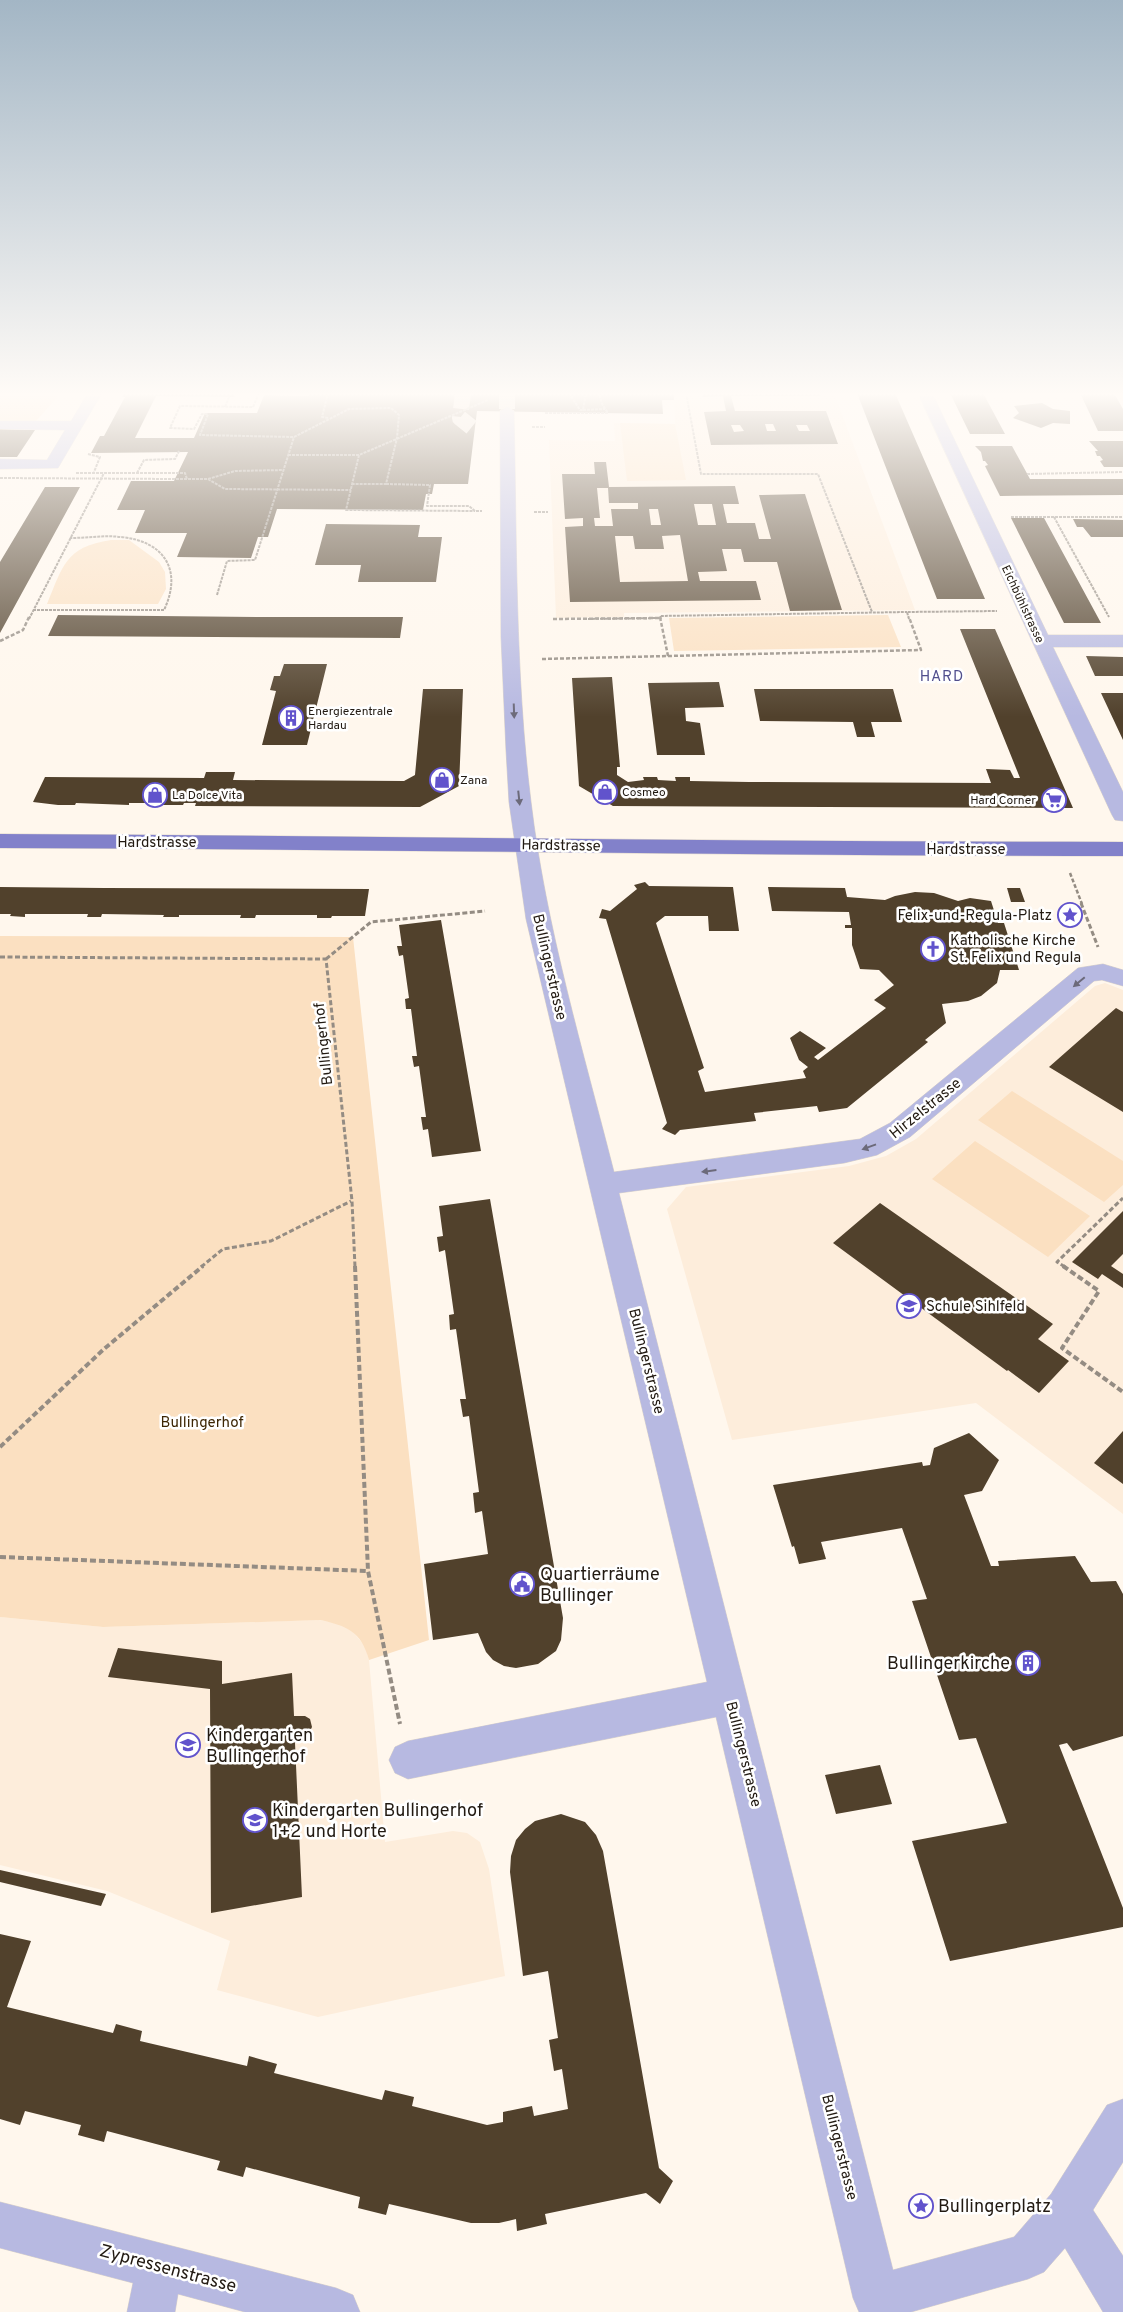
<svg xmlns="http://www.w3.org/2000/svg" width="1123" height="2312" font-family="Overpass,sans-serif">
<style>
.built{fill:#fdeddb}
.green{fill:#fbe0c1}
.building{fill:#51412c;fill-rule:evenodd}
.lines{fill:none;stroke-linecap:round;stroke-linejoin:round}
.minor-tunnel{stroke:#ded6cc;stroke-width:16;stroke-dasharray:16 8;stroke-linecap:butt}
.minor-casing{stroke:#dcd4ca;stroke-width:1}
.major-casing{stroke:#dcd4ca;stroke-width:1}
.path-far3{stroke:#948c83;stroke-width:2;stroke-dasharray:3 1;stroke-linecap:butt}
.path-far2{stroke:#948c83;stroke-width:2.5;stroke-dasharray:4 2;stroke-linecap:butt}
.path-far1{stroke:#948c83;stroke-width:3;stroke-dasharray:5 2.5;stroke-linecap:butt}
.path{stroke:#948c83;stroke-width:4;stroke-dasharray:6 3;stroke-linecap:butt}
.minor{fill:#b7b9e1;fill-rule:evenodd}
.major{fill:#8281ca;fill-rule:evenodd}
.path-bridge{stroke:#948c83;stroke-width:2;stroke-dasharray:3 1;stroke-linecap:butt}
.oneway{fill:#6c6a7a}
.labels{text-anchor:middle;stroke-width:5;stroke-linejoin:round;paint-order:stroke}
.far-street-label{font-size:12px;fill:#221a12;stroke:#fff}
.far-poi-label{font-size:12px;fill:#221a12;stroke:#fff;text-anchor:start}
.far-quarter-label{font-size:15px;letter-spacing:1px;fill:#514f8d;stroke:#fff}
.street-label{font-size:15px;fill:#221a12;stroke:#fff}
.poi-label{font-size:15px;fill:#221a12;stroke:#fff;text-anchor:start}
.park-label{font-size:15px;fill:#3d2604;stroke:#fff}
.near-poi-label{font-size:18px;fill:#221a12;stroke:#fff;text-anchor:start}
.near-street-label{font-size:18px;fill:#221a12;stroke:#fff}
</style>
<rect width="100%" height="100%" fill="#fff7ed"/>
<path class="built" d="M 674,393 L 834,393 L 915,610 L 624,613 L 624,617 L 556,618 L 549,440 L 615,441 L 614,423 L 675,424 Z
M 1105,983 L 1123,990 L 1123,1514 L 976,1403 L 732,1440 L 667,1209 L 686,1187 L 849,1166 L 886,1156 L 916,1139 L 1095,986 Z
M 0,1617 L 103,1627 L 319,1620 L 341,1624 L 352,1631 L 365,1646 L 369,1660 L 385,1842 L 453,1831 L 467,1833 L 480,1842 L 489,1869 L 505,1976 L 318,2017 L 217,1990 L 230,1941 L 107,1891 L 0,1865 Z"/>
<path class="green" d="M 0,393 L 61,393 L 36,421 L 0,421 Z
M 620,423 L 675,424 L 686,480 L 627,481 Z
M 111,540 L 129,540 L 159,562 L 165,572 L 166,589 L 158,604 L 47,604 C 63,566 65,547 111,540 Z
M 888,615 L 901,647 L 674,651 L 669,618 Z
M 0,936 L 353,937 L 429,1640 L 369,1660 C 361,1631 347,1626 320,1620 L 103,1627 L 0,1617 Z
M 1012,1091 L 1123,1161 L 1123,1185 L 1104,1202 L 978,1120 Z
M 975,1141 L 1090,1216 L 1048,1257 L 932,1179 Z"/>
<path class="building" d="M 124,393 L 236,393 L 234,397 L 156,396 L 135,438 L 194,438 L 205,413 L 257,413 L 264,395 L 309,396 L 310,393 L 674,393 L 674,400 L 662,400 L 663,414 L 477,411 L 468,484 L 434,484 L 432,494 L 426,494 L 423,510 L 277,509 L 268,537 L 258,537 L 251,558 L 177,557 L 187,533 L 135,533 L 145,510 L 117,510 L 131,481 L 174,481 L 188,452 L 91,453 L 100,436 L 104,436 L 125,397 L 122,397 Z
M 701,393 L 820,393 L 821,396 L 731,396 L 735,411 L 826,411 L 838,444 L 711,445 L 704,412 L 726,411 L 723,396 L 703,397 ZM 765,424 L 773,424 L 776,431 L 767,431 ZM 731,425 L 740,425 L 744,431 L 734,432 ZM 796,425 L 807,425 L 810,431 L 799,431 Z
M 857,393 L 895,393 L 985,599 L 937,599 Z
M 950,393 L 983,393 L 1005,434 L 970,434 Z
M 1080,393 L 1114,393 L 1123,409 L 1123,431 L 1098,431 Z
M 1042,403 L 1053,409 L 1070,411 L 1070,424 L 1053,423 L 1041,428 L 1013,418 L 1019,413 L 1014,406 Z
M 0,429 L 35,430 L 17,457 L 0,457 Z
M 1089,441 L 1123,441 L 1123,467 L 1104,467 L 1100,461 L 1103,460 L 1100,456 L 1097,456 L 1095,451 L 1098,451 Z
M 975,446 L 1012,446 L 1030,479 L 1123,479 L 1123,495 L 1000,496 L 985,466 L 988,465 L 985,461 L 983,461 L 981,452 Z
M 594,462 L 606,462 L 609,487 L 735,486 L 739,504 L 723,504 L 727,523 L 755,523 L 759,539 L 771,539 L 759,495 L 805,494 L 842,610 L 790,611 L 777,562 L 744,562 L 741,549 L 722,549 L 727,571 L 698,572 L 700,581 L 756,581 L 761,600 L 570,602 L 565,527 L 583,526 L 583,518 L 565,519 L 562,474 L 595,474 ZM 597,488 L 608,488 L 609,503 L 638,503 L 638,509 L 611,509 L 613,526 L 595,526 L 594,518 L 600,518 ZM 694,504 L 712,504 L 716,525 L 698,525 ZM 649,509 L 658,509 L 661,525 L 651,525 ZM 680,535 L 688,581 L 620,582 L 615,536 L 633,536 L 635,549 L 664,549 L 662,536 Z
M 45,487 L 80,487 L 0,633 L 0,562 Z
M 1011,518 L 1044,518 L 1101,623 L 1064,623 Z
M 1073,519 L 1123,520 L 1123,537 L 1091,537 L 1083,527 L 1077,527 Z
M 326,524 L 420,525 L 418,537 L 442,537 L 436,582 L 358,582 L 361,565 L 315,565 Z
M 58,615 L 265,617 L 403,617 L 400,638 L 48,636 Z
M 960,629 L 995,629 L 1073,808 L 613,806 L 579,786 L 572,678 L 612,677 L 620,767 L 617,767 L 617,775 L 628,782 L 644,780 L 643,777 L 657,777 L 658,780 L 676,781 L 675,777 L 690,777 L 690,781 L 749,782 L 991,783 L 986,769 L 1010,770 L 1014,778 L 1020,778 Z
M 1086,656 L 1123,657 L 1123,676 L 1095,676 Z
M 284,664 L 327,664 L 307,745 L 262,745 L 276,691 L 270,690 L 274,676 L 280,676 Z
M 719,682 L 724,707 L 685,708 L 686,721 L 700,723 L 705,755 L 657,755 L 648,683 Z
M 423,689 L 463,689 L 459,786 L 420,807 L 195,806 L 196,803 L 184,803 L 183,805 L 153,805 L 154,803 L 129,803 L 129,805 L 76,803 L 75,805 L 58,805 L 33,802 L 45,777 L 204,778 L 206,772 L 235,772 L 233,780 L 404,781 L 415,775 Z
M 754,689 L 893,689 L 902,722 L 871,722 L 875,737 L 857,737 L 853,722 L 760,721 Z
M 1101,693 L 1123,693 L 1123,740 Z
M 645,882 L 649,886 L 733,887 L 739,931 L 709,931 L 708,916 L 665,916 L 656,923 L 704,1068 L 698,1071 L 705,1092 L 806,1078 L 803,1071 L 808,1067 L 799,1060 L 790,1038 L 800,1031 L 826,1048 L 814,1057 L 818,1060 L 886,1008 L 874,1000 L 894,985 L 879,970 L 860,969 L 852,945 L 852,928 L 845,928 L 845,925 L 851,925 L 849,912 L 772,911 L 768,887 L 845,888 L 847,897 L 885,900 L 895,896 L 915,892 L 934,893 L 958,901 L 970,898 L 991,901 L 998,923 L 1004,923 L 1019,970 L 1000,970 L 997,983 L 981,996 L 968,1001 L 942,1004 L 946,1023 L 925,1040 L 928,1042 L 847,1108 L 819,1112 L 817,1106 L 754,1113 L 756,1121 L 680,1130 L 675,1135 L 662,1129 L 667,1123 L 606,919 L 599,918 L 602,909 L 610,911 L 637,889 L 634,885 Z
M 0,887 L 104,888 L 369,889 L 365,916 L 332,916 L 331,918 L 317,918 L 317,915 L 256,915 L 255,918 L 240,918 L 241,915 L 179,915 L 179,917 L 163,917 L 164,915 L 102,914 L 101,917 L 87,917 L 88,914 L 25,914 L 25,917 L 10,916 L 11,914 L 0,914 Z
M 1007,888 L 1020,888 L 1025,902 L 1011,902 Z
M 441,920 L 481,1151 L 432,1157 L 428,1129 L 423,1130 L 421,1117 L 426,1117 L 419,1066 L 414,1067 L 412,1056 L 417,1056 L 411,1009 L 406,1009 L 405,999 L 409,998 L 403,955 L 399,956 L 397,946 L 402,946 L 399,925 Z
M 1116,1008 L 1123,1012 L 1123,1112 L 1049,1067 Z
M 490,1199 L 563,1618 L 561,1640 L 556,1651 L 538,1664 L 516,1668 L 504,1666 L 493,1660 L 486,1652 L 478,1633 L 433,1640 L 424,1564 L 488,1554 L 482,1511 L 475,1513 L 473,1493 L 479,1492 L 469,1416 L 463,1417 L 460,1399 L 466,1399 L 456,1329 L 450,1330 L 449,1315 L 454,1314 L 445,1250 L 439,1252 L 437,1237 L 443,1236 L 439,1206 Z
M 880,1203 L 1053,1324 L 1038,1339 L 1069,1361 L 1039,1393 L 1008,1370 L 1007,1371 L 833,1243 Z
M 1123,1211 L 1123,1254 L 1111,1266 L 1123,1274 L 1123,1288 L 1102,1274 L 1098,1279 L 1072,1262 Z
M 1123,1431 L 1123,1484 L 1094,1463 Z
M 969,1433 L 999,1460 L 982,1491 L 964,1495 L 991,1566 L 999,1566 L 998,1561 L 1075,1556 L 1091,1582 L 1116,1581 L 1123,1594 L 1123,1736 L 1073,1751 L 1067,1743 L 1059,1745 L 1123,1908 L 1123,1927 L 950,1961 L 912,1841 L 1007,1823 L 976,1738 L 959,1740 L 912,1601 L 927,1599 L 902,1528 L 821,1542 L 826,1559 L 799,1564 L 794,1546 L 792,1547 L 773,1485 L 922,1462 L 923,1466 L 930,1465 L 934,1448 Z
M 118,1648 L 222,1661 L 222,1684 L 292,1673 L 294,1716 L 305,1716 L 310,1719 L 312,1727 L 306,1739 L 295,1743 L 302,1897 L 211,1913 L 210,1689 L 108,1677 Z
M 880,1765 L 892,1804 L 836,1814 L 825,1775 Z
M 561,1814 L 585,1822 L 596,1835 L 603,1851 L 659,2168 L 673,2181 L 660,2204 L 646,2193 L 545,2214 L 547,2224 L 517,2231 L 516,2219 L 499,2223 L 471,2223 L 389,2204 L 386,2215 L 358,2208 L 360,2197 L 246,2167 L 243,2177 L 217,2170 L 220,2161 L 107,2131 L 104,2142 L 78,2135 L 81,2125 L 25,2111 L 20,2125 L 0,2119 L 0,1934 L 31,1941 L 7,2007 L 113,2033 L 116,2024 L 142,2031 L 140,2041 L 247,2066 L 249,2056 L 277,2064 L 274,2073 L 382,2100 L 385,2090 L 414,2097 L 412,2106 L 487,2125 L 503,2122 L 503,2112 L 532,2106 L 534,2116 L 568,2109 L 562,2069 L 554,2071 L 549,2040 L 558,2038 L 548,1971 L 523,1976 L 510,1872 L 511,1856 L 516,1840 L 525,1829 L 535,1821 Z
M 0,1870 L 106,1894 L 101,1906 L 0,1882 Z"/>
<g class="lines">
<path class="minor-tunnel" d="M 463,393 L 460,418 L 475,430
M 507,393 L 507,411"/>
<defs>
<path id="minor" d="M 88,393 L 102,393 L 58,468 L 0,469 L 0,459 L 47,460 L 65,430 L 0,429 L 0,421 L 71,421 Z
M 918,393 L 932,393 L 1048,635 L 1123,635 L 1123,647 L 1053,647 L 1123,792 L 1123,821 L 1115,820 L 1112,815 Z
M 507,407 L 514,411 C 517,541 515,673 531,802 C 546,927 583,1050 614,1172 L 860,1139 L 890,1123 L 1078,968 L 1103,964 L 1123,970 L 1123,986 L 1102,980 L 1094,981 L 910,1137 L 877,1155 L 844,1163 L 619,1193 L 893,2270 L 1014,2237 L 1051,2194 L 1107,2105 L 1123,2099 L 1123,2162 L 1093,2210 L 1123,2256 L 1123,2312 L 1103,2312 L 1065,2248 L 1044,2272 L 1028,2279 L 911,2312 L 859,2312 L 853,2298 L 716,1717 L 408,1779 L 395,1773 L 389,1760 L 395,1747 L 408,1741 L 707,1682 L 526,919 L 509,802 L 506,750 L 501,637 L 500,411 Z
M 0,2202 L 336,2288 L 353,2295 L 360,2312 L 245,2312 L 178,2294 L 175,2312 L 127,2312 L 133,2283 L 0,2248 Z"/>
<path id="major" d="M 0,834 C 374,836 749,842 1123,842 L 1123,856 C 749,856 374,849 0,848 Z"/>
</defs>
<use href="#minor" class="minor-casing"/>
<use href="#major" class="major-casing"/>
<path class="path-far3" d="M 259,393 L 253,407 L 180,406 L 170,428 L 194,429 L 202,414 L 208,414 L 200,435 L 294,437 L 349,409 L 391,408 L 399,415 L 397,438 L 386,484 L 352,484
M 328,393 L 322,417 L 329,418
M 569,393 L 580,410 L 583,410 L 586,393
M 686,393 L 701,474 L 818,474 L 872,612
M 225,407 L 229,397
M 583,410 L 605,409
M 545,413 L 608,413 L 602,404 L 599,393
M 532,427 L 545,427
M 88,454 L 100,457 L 94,472
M 288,455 L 359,455 L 488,400
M 359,455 L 346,510 L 475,511
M 76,473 L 185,473 L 187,479
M 137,473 L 144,460 L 175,459 L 179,451
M 1027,474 L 1123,472
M 176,479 L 208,479 L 235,471 L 284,470
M 208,479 L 225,489 L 351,490
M 386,484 L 430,485 L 427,506 L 469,506 L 475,511 L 482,511
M 534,512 L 548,512
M 1011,517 L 1123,517
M 1054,517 L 1109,617
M 217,595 L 227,561 L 255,560 L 294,437
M 33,610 L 164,610 C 183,570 164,541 121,537 C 104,535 87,538 70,538
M 29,619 L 104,473
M 584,619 L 661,618
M 661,619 L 660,616 L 907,612
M 909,619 L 907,612 L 997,611"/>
<path class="path-far2" d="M 660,617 L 668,656
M 553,619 L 661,618
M 0,641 L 23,630 L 29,617
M 542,659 L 921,650 L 909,617
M 1070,873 L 1082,904"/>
<path class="path-far1" d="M 1081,903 L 1098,947
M 0,957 L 326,959 L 352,1201 L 355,1267
M 326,959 L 371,922 L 485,911
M 201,1267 L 223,1249 L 271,1241 L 351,1201
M 1065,1267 L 1057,1262 L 1123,1198"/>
<path class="path" d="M 355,1266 L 368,1571
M 1063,1266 L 1099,1291 L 1062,1348 L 1123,1392
M 0,1447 L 104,1349 L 203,1266
M 0,1557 L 368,1571 L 400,1724"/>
<use href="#minor" class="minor"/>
<use href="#major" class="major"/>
<path class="path-bridge" d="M 0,478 L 176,479"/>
</g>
<defs><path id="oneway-solid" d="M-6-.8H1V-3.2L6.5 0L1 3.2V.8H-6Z" transform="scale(1.25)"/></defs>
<g class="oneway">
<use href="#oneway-solid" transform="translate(514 711) rotate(88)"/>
<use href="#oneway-solid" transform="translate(519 798) rotate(84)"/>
<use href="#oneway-solid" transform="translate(1079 982) rotate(140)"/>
<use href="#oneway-solid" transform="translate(869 1147) rotate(160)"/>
<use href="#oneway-solid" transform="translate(709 1171) rotate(173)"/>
</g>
<linearGradient id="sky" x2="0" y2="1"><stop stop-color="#a3b6c5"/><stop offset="0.55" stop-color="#fffbf7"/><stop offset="1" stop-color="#fffbf7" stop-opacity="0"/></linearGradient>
<rect width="1123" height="717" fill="url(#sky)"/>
<defs>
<symbol id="building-ring" viewBox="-11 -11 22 22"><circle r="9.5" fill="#fff" stroke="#6153cc" stroke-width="1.5"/><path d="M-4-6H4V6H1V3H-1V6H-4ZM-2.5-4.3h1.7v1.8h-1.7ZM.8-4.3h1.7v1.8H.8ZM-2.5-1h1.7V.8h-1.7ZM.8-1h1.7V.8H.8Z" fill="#6153cc"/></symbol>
<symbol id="shop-ring" viewBox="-11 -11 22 22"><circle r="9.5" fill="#fff" stroke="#6153cc" stroke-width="1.5"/><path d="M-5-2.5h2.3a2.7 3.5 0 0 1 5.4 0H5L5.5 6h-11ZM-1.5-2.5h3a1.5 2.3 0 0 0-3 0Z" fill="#6153cc"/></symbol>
<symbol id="supermarket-ring" viewBox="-11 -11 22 22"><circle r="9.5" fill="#fff" stroke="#6153cc" stroke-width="1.5"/><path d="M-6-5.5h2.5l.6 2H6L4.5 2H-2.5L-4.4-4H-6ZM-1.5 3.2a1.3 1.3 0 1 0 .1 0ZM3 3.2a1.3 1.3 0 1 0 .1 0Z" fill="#6153cc"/></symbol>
<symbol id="sight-ring" viewBox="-11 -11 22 22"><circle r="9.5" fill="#fff" stroke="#6153cc" stroke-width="1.5"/><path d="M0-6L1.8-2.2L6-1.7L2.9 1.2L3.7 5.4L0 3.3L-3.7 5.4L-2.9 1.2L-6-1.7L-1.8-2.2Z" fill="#6153cc"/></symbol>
<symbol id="church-ring" viewBox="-11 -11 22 22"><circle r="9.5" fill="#fff" stroke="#6153cc" stroke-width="1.5"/><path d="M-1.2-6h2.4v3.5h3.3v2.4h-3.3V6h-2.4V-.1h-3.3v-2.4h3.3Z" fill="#6153cc"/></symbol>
<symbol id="school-ring" viewBox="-11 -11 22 22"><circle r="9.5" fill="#fff" stroke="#6153cc" stroke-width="1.5"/><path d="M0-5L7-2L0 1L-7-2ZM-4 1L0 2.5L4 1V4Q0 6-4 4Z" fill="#6153cc"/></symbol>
<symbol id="civic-ring" viewBox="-11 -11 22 22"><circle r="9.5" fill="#fff" stroke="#6153cc" stroke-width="1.5"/><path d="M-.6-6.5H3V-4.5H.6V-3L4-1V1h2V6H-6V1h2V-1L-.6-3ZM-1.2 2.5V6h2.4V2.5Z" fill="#6153cc"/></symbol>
</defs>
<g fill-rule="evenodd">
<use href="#building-ring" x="277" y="704" width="28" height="28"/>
<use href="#shop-ring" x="428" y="766" width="28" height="28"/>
<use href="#shop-ring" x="591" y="778" width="28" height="28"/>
<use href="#shop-ring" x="141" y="781" width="28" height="28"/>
<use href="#supermarket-ring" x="1040" y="786" width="28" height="28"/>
<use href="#sight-ring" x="1056" y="901" width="28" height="28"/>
<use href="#church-ring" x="919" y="935" width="28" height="28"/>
<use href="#school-ring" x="895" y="1292" width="28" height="28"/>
<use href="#civic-ring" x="508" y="1570" width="28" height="28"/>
<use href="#building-ring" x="1014" y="1649" width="28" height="28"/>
<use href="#school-ring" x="174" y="1731" width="28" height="28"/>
<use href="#school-ring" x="241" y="1806" width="28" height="28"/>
<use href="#sight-ring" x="907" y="2192" width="28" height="28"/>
</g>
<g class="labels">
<g class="far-street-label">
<text transform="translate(1023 604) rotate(65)" y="4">Eichbühlstrasse</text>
</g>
<g class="far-poi-label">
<text x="308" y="715">Energiezentrale<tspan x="308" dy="14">Hardau</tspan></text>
<text x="460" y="784">Zana</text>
<text x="622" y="796">Cosmeo</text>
<text x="172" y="799">La Dolce Vita</text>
<text x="1036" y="804" text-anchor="end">Hard Corner</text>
</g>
<g class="far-quarter-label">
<text x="942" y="681">HARD</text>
</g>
<g class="street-label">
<text x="157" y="847">Hardstrasse</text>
<text transform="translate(561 845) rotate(1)" y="5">Hardstrasse</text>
<text x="966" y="854">Hardstrasse</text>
<text transform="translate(550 967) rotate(77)" y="5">Bullingerstrasse</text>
<text transform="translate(323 1044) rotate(-96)" y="5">Bullingerhof</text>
<text transform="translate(925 1108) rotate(-39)" y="5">Hirzelstrasse</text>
<text transform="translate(647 1361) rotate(76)" y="5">Bullingerstrasse</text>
<text transform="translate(744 1754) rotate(76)" y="5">Bullingerstrasse</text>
<text transform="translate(840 2147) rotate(76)" y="5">Bullingerstrasse</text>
</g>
<g class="poi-label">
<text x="1052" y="920" text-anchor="end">Felix-und-Regula-Platz</text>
<text x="950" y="945">Katholische Kirche<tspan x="950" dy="17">St. Felix und Regula</tspan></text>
<text x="926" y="1311">Schule Sihlfeld</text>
</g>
<g class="park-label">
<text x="202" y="1427">Bullingerhof</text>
</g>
<g class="near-poi-label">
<text x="540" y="1580">Quartierräume<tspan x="540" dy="21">Bullinger</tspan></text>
<text x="1010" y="1669" text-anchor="end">Bullingerkirche</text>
<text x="206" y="1741">Kindergarten<tspan x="206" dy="21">Bullingerhof</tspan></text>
<text x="272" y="1816">Kindergarten Bullingerhof<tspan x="272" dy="21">1+2 und Horte</tspan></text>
<text x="938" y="2212">Bullingerplatz</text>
</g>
<g class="near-street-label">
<text transform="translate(168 2268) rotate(15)" y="6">Zypressenstrasse</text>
</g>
</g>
</svg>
